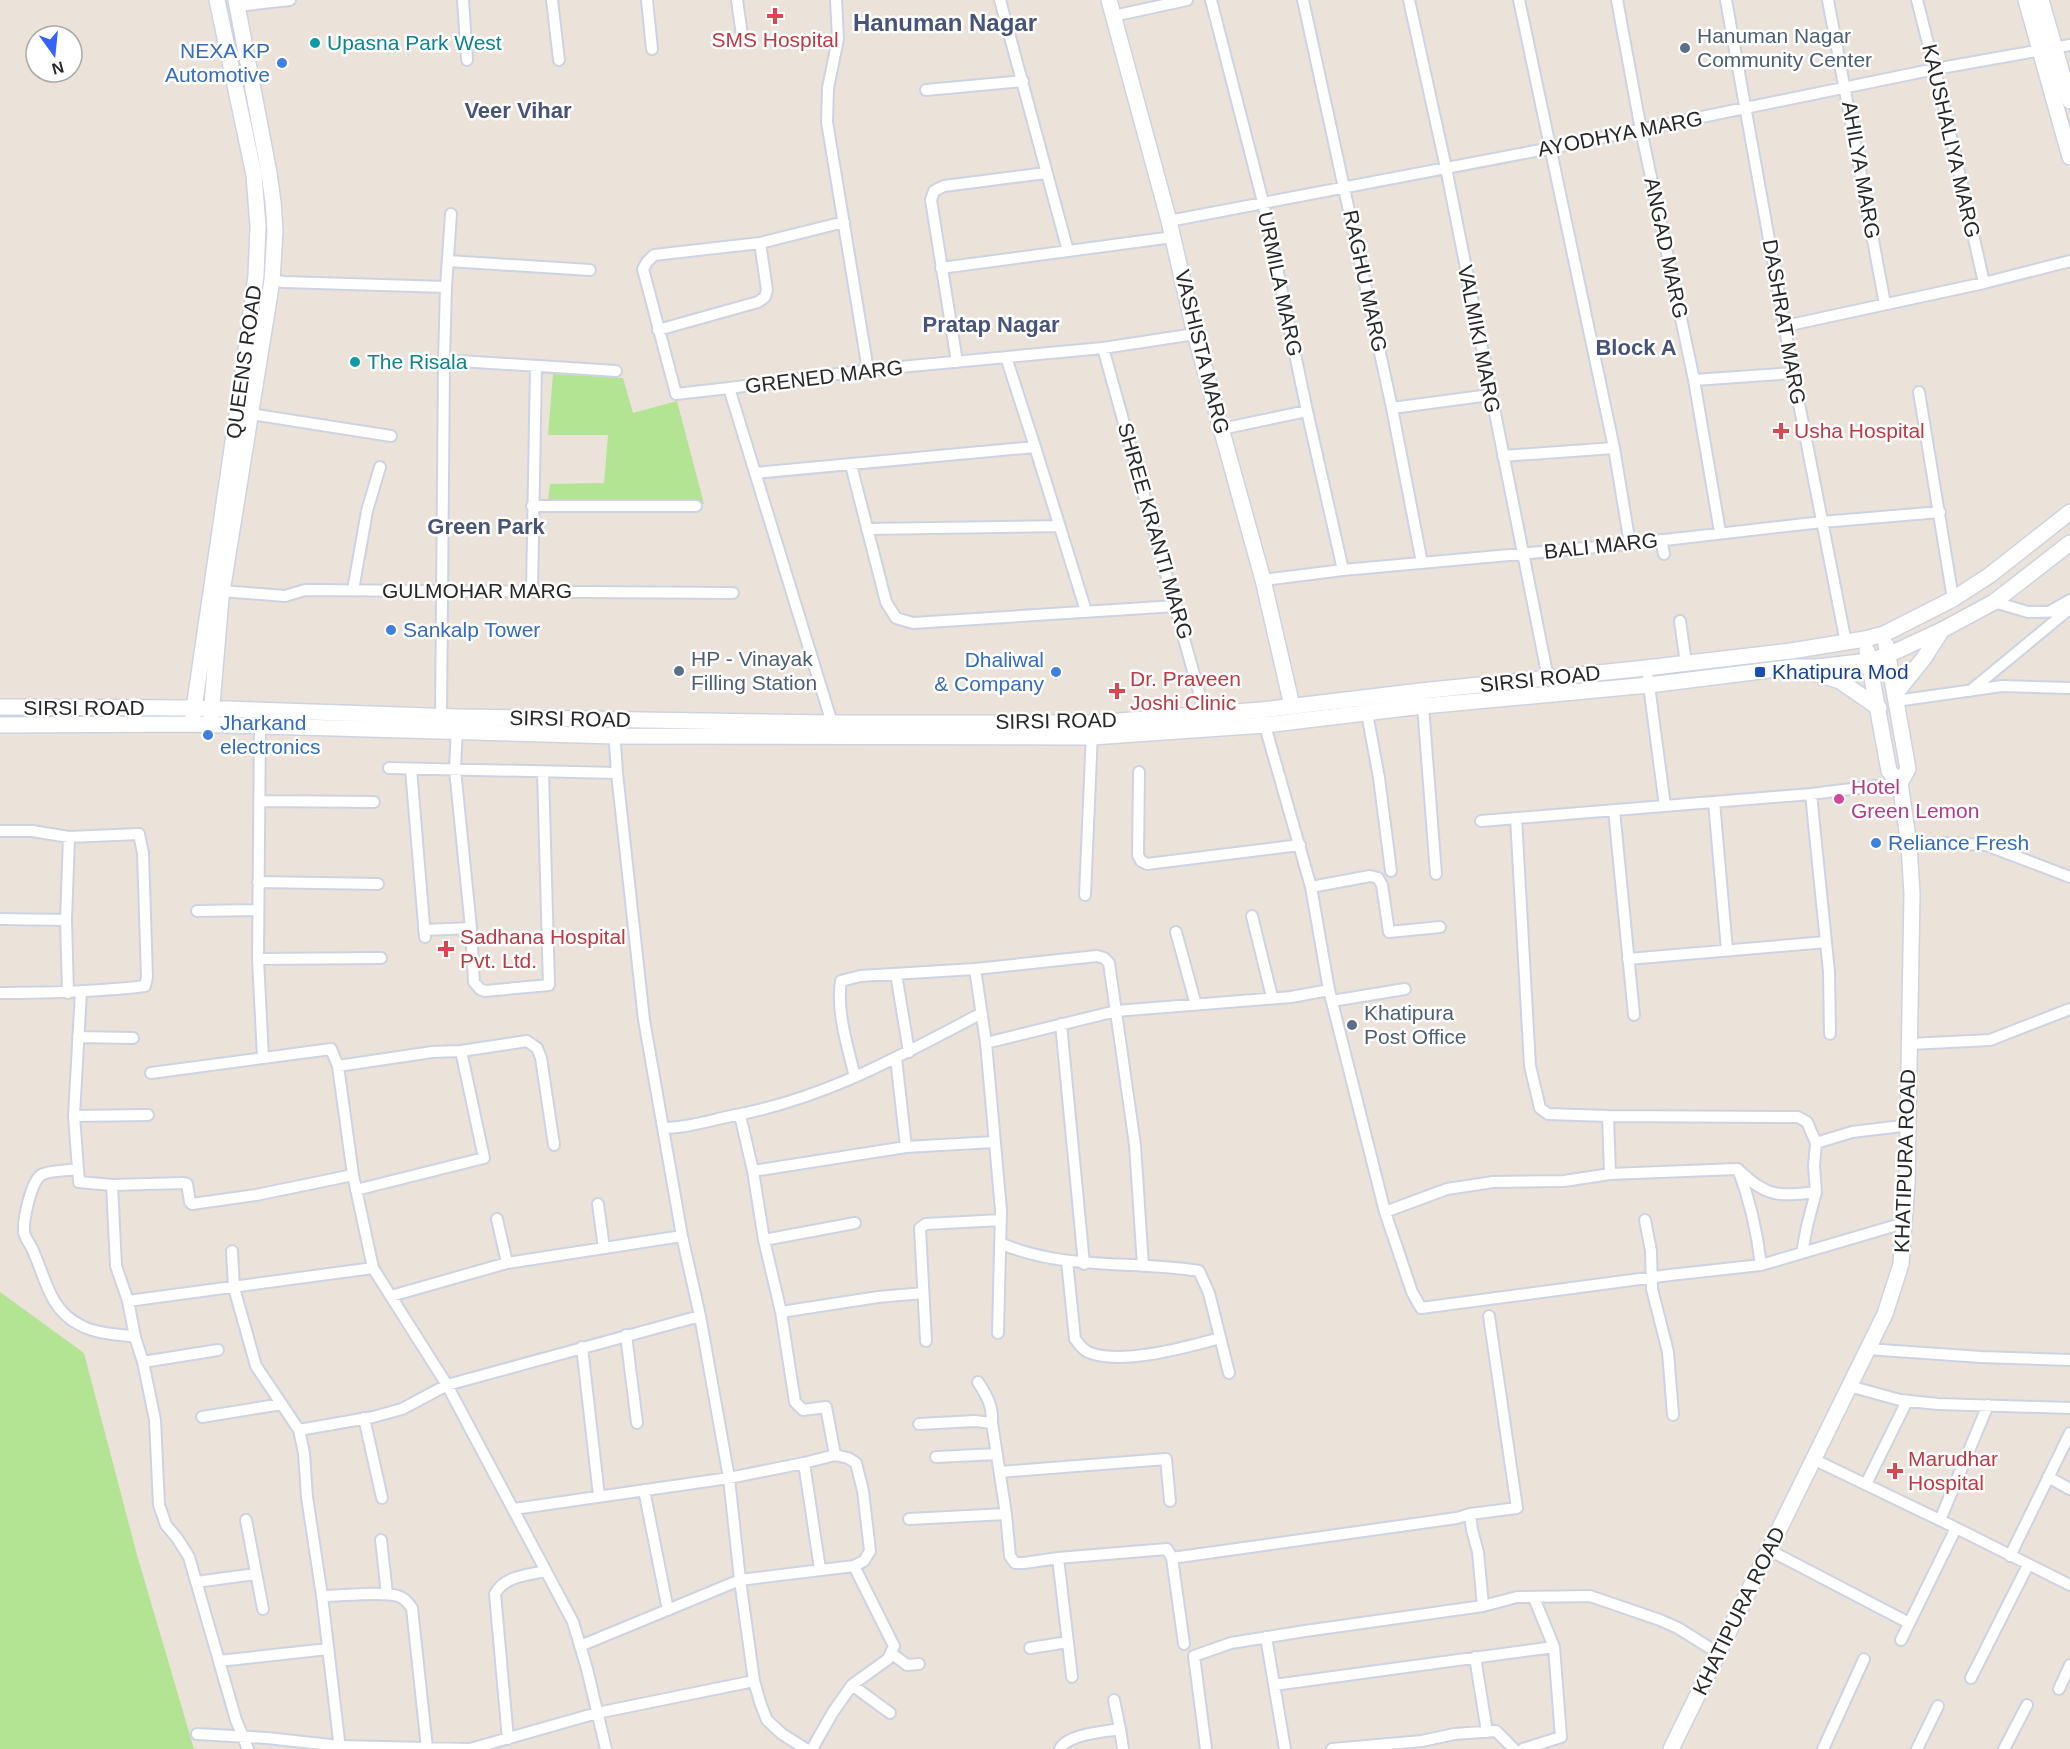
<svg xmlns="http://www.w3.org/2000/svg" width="2070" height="1749" font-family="Helvetica,sans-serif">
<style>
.green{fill:#b2e493}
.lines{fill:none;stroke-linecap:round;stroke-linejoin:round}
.street-casing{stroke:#ced3e2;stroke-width:14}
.secondary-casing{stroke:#ced3e2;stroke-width:18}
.street{stroke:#fff;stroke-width:10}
.secondary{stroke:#fff;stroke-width:15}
.health-dot{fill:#e0444e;stroke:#fff;stroke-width:2}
.culture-dot{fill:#0f9aa8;stroke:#fff;stroke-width:2}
.service-dot{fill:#5c6f8a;stroke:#fff;stroke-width:2}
.shop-dot{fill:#3f7fe0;stroke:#fff;stroke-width:2}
.transit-dot{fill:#1a4fb4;stroke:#fff;stroke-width:2}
.hotel-dot{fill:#d1479c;stroke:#fff;stroke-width:2}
.labels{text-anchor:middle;stroke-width:5;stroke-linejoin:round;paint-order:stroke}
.service-label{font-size:21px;fill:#4e5e75;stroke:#fff;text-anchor:start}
.health-label{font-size:21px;fill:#be3a42;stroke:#fff;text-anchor:start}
.culture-label{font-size:21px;fill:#0d838f;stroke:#fff;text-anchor:start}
.shop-label{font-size:21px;fill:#366cbe;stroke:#fff;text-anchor:start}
.street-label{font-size:21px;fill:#282828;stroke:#fff}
.transit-label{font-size:21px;fill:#164399;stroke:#fff;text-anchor:start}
.hotel-label{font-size:21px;fill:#b23c85;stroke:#fff;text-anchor:start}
.neighbourhood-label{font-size:22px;font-weight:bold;fill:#485379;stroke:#fff}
.quarter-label{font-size:24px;font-weight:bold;fill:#485379;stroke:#fff}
</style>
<rect width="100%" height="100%" fill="#ebe2d9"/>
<path class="green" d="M 553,374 L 623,378 L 633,413 L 677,401 L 704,504 L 548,502 L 550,484 L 604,483 L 608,435 L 548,435 Z
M 0,1292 L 84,1353 L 137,1555 L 194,1749 L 0,1749 Z"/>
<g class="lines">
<defs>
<path id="street" d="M 463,0 L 467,60
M 552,0 L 559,60
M 647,0 L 652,49
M 737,0 L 742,35
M 836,0 L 838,39 L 828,88 L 827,122 L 868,370
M 1000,0 L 1068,251
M 1211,0 L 1263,202 L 1307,411 L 1343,570
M 1303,0 L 1392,408 L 1422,563
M 1409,0 L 1446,168 L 1548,678
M 1519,0 L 1614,448 L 1630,544
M 1617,0 L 1641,130 L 1694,380 L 1720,532
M 1726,0 L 1793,373 L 1846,643
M 1828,0 L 1885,304
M 1917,0 L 1945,110 L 1984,283
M 237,6 L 290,0
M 1113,16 L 1187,0
M 926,90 L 1023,81
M 1169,221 L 1551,148 L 1935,69 L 2070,45
M 448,261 L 590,270
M 941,268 L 1173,237
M 272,280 L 284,282 L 446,287
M 1785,326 L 1984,283 L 2070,261
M 658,330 L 758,302 L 765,297 L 767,290 L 760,243
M 1103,348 L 1205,714
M 1006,357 L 1035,447
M 444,360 L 616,371
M 957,362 L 931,200 L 934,191 L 944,186 L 1046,173
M 1694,380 L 1793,373
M 729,388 L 676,394 L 643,269 L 647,262 L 654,255 L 760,243 L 844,222
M 1919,392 L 1953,599
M 1392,408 L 1490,395
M 251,414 L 391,436
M 1221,429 L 1307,411
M 1503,456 L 1614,448
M 851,465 L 886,602 L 896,618 L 913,623 L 1176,606
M 755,473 L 1035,447 L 1086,611
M 532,506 L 696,506
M 867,529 L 1059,526
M 1661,540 L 1664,554
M 1263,580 L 1343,570 L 1630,544 L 1822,522 L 1940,512
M 353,590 L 367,511 L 380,467
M 222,591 L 285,596 L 305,590 L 733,593
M 532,591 L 536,366
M 1994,602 L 2028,612 L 2070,611
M 2052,610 L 2070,600
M 1680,621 L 1686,663
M 1648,678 L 1665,806
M 1970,691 L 2067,611
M 1896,701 L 2002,686 L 2070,688
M 1423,706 L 1436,874
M 1367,713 L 1379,778 L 1391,871
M 441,716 L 444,360 L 446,287 L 451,214
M 260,719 L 258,959 L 263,1058
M 1263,719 L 1311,887 L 1329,990 L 1385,1212 L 1412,1292 L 1421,1308 L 1670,1275 L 1761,1265 L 1904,1223
M 832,723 L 729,388 L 868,370 L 1103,348 L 1195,334
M 457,726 L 455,770 L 471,928 L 474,982 L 480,989 L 485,991 L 549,985 L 543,772
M 614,729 L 617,773 L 644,1020 L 682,1236 L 700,1316 L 729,1478 L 740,1580 L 754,1681 L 761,1705 L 767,1720 L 782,1734 L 806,1749
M 389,768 L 617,773
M 411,769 L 425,937
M 1139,772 L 1138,855 L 1141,861 L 1147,864 L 1300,845
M 1811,794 L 1829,972 L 1830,1034
M 260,801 L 374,802
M 1714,802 L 1727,950
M 1614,810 L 1634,1015
M 1516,818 L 1530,1066 L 1540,1108 L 1548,1114 L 1608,1116 L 1798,1117 L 1807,1122 L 1816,1143 L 1852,1132 L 1910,1125
M 1481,821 L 1811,794 L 1900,783
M 0,831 L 32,831 L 69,837 L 139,834 L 143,853 L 147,977 L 145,986 C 97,992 49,993 0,993
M 1909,845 L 1943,843 L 1986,845 L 2070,877
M 258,882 L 378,884
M 1311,887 L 1370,876 L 1378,878 L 1382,885 L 1389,932 L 1440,927
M 1085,895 L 1092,732
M 197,911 L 258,910
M 1252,916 L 1272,997
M 0,919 L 66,920
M 424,930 L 471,928
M 1176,932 L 1196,1005
M 258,959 L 381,958
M 1628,959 L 1826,942
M 975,969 L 986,1043 L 1001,1210 L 998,1333
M 896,974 L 909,1052
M 81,991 L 74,1116 L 79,1182 L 112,1185 L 116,1266 L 128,1301 L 135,1337 L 143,1362 L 155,1420 L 159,1505 L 166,1525 L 177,1538 L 189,1557 L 236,1720 L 248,1749
M 68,993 L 66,920 L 69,837
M 1332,1001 L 1405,989
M 1061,1024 L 1084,1264
M 78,1037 L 133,1038
M 986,1043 L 1116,1011 L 1291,997 L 1329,990
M 1910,1044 L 1990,1040 L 2070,1009
M 461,1051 L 527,1041 L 537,1048 L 541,1058 L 554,1145
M 896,1058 L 906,1147
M 338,1066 L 432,1052 L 461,1051 L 484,1158 L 356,1190
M 151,1073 L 331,1049 L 338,1066 L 353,1175 L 373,1268 L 447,1385 L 573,1622 L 587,1669 L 606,1749
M 855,1077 C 848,1048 836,1012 841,981 L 860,976 L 975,969 L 1097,956 L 1104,958 L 1109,963 L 1135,1145 L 1143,1266
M 740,1115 L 753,1171 L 764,1240 L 781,1312 L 795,1402 L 803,1410 L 826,1407 L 835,1455
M 74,1116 L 148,1115
M 1608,1116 L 1610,1174
M 663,1128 C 686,1128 708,1121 731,1116 C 824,1099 898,1057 980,1014
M 77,1169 C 67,1171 49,1170 41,1175 C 31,1182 23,1220 24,1232 C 25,1239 32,1246 34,1253 C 46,1280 50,1310 80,1325 C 96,1334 117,1334 135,1337
M 1738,1169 C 1750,1200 1757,1232 1761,1265
M 753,1171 L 906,1147 L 994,1142
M 112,1185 L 184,1183 L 187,1184 L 190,1202 L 192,1204 L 256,1195 L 353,1175
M 598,1204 L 604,1248
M 1385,1212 L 1447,1189 L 1493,1182 L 1564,1181 L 1610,1174 L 1737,1169 C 1745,1175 1752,1183 1760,1187 C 1777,1198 1797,1194 1816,1192
M 497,1219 L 507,1263
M 1645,1220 L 1651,1251 L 1652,1289 L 1668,1352 L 1673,1415
M 764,1240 L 855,1223
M 1002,1244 C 1068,1271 1131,1260 1199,1271 L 1209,1293 L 1229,1373
M 232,1251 L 234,1288 L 256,1366 L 299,1430 L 304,1453 L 307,1497 L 322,1596 L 340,1749
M 1802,1253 L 1807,1226 L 1816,1192 L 1814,1166 L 1816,1143
M 1067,1261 L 1075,1339 C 1079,1344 1082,1349 1088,1352 C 1120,1366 1187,1347 1220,1338
M 391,1296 L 507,1263 L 682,1236
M 128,1301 L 373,1268
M 781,1312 L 878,1297 L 923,1293
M 626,1335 L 637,1423
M 926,1341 L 920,1228 L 926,1224 L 1001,1220
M 582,1347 L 599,1496
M 1867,1349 L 1981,1357 L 2070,1360
M 143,1362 L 218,1350
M 978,1382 C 987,1396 993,1406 992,1423
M 1849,1386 L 1900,1400 L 1938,1404 L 2070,1408
M 202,1417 L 282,1404
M 364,1418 L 382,1498
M 919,1424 L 975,1421 L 992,1423 L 1006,1514 L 1010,1556 L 1015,1563 L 1024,1563 L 1058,1558 L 1167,1549 L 1172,1558 L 1457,1518 L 1470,1514 L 1472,1530 L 1478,1552 L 1483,1606
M 299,1430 L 373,1417 L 402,1409 L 447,1385 L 700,1316
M 936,1457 L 997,1454
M 1813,1459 L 1946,1523 L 2070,1585
M 804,1463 L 820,1569
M 1000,1472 L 1166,1459 L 1170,1501
M 2048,1477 L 2070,1489
M 1866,1484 L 1907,1401
M 644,1490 L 668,1610
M 514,1509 L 729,1478 L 804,1463 L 835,1455 L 848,1458 L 856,1463 L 863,1491 L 870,1551 L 864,1561 L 854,1566 L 740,1580 L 580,1646
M 1470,1514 L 1517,1508 L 1489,1316
M 909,1519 L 1006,1514
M 246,1520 L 263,1609
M 1940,1520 L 1988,1405
M 381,1540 L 387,1594
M 1769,1550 L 1909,1623
M 2010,1556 L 2070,1433
M 1058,1558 L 1072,1677
M 1172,1558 L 1184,1644
M 854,1566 L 894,1646 L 888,1659 L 852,1685 L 890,1713
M 196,1582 L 256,1574
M 322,1596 C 340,1596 384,1591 398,1596 C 405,1598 408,1603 412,1608 L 427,1748
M 1266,1637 L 1285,1749
M 1901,1640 L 1956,1528
M 1030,1648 L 1068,1642
M 891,1653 L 907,1665 L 919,1664
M 1475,1657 L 1487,1732
M 219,1661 L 328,1649
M 1971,1678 L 2028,1565
M 1274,1685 L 1554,1647
M 2059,1689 L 2070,1665
M 1114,1700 L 1120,1729
M 197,1734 L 267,1738 L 340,1746 L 470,1749 L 597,1713 L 754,1681
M 508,1739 L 495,1594 C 504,1576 528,1575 546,1571
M 812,1749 L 833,1712 L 852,1685
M 1060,1749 C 1067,1734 1104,1732 1120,1729 L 1123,1749
M 1206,1749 L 1194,1656 L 1231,1643 L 1305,1631 L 1483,1606 L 1517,1597 L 1590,1596 L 1660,1620 L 1678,1628 L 1718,1653
M 1332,1749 L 1422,1741 L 1454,1734 L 1496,1731 L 1514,1749
M 1523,1749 L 1561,1737 L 1554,1647 L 1534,1598
M 1823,1749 L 1864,1659
M 1917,1749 L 1938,1706
M 2004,1749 L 2027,1705"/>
<path id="secondary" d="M 1109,0 L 1169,221 L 1195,334 L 1263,580 L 1292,706
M 2026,0 L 2070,157
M 2041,0 L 2070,101
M 1867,651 L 1889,771 L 1900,783
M 1805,670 L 1840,681 L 1879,708
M 1895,694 L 1924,658 L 1942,630
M 0,707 L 194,708 L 458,717 L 832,723 L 1093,723 L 1261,710 L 1421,691 L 1646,668 L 1791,651 L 1865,639 L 1884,634 L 1953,599 L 1990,575 L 2070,512
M 193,715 L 239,401 L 256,276 L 258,226 L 254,175 L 217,0
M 211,716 L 221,598 L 272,280 L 275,231 L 273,202 L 269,173 L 236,0
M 0,725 L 192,724 L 615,736 L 1092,737 L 1265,725 L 1423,706 L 1649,685 L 1794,667 L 1817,667 L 1869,661 L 1888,655 L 1942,630 L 1994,602 L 2070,543
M 1671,1749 L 1885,1314 L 1901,1264 L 1907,1183 L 1912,894 L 1909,845 L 1900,783 L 1908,769 L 1886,645"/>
</defs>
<use href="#street" class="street-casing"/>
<use href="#secondary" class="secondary-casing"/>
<use href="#street" class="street"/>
<use href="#secondary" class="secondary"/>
</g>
<g class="health-dot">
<path d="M772 7h6v6h6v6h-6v6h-6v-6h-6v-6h6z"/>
<path d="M1778 422h6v6h6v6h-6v6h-6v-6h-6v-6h6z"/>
<path d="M1114 682h6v6h6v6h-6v6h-6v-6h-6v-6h6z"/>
<path d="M443 940h6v6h6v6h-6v6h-6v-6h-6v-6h6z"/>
<path d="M1892 1462h6v6h6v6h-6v6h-6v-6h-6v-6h6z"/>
</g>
<g class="culture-dot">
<circle cx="315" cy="43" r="6"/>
<circle cx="355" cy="362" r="6"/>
</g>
<g class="service-dot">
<circle cx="1685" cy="48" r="6"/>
<circle cx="679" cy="671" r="6"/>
<circle cx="1352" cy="1025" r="6"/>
</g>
<g class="shop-dot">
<circle cx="282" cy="63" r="6"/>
<circle cx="391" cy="630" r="6"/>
<circle cx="1056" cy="672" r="6"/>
<circle cx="208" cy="735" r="6"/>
<circle cx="1876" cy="843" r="6"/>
</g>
<rect class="transit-dot" x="1754" y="666" width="12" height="12" rx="3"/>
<circle class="hotel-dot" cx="1839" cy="799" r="6"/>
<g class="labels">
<g class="service-label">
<text x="1697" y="43">Hanuman Nagar<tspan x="1697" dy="24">Community Center</tspan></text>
<text x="691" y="666">HP - Vinayak<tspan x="691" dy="24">Filling Station</tspan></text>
<text x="1364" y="1020">Khatipura<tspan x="1364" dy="24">Post Office</tspan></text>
</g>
<g class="health-label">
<text x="775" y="47" text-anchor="middle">SMS Hospital</text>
<text x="1794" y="438">Usha Hospital</text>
<text x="1130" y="686">Dr. Praveen<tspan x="1130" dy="24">Joshi Clinic</tspan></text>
<text x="460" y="944">Sadhana Hospital<tspan x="460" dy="24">Pvt. Ltd.</tspan></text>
<text x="1908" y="1466">Marudhar<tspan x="1908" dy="24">Hospital</tspan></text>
</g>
<g class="culture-label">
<text x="327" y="50">Upasna Park West</text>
<text x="367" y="369">The Risala</text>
</g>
<g class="shop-label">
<text x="270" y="58" text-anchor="end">NEXA KP<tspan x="270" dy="24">Automotive</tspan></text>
<text x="403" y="637">Sankalp Tower</text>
<text x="1044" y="667" text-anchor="end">Dhaliwal<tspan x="1044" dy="24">&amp; Company</tspan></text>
<text x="220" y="730">Jharkand<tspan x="220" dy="24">electronics</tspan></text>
<text x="1888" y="850">Reliance Fresh</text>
</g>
<g class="street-label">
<text transform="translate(1620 134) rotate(-11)" y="7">AYODHYA MARG</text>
<text transform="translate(1951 141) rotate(77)" y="7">KAUSHALIYA MARG</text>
<text transform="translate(1861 170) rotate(80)" y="7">AHILYA MARG</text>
<text transform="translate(1666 248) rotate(78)" y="7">ANGAD MARG</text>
<text transform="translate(1365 281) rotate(78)" y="7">RAGHU MARG</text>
<text transform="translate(1280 284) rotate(78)" y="7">URMILA MARG</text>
<text transform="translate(1784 322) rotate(80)" y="7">DASHRAT MARG</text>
<text transform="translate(1479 339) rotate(79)" y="7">VALMIKI MARG</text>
<text transform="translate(1202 352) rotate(76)" y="7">VASHISTA MARG</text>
<text transform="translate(244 362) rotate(-82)" y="7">QUEENS ROAD</text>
<text transform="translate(824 377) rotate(-7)" y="7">GRENED MARG</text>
<text transform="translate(1155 531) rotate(74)" y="7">SHREE KRANTI MARG</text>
<text transform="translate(1601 546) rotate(-6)" y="7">BALI MARG</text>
<text x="477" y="598">GULMOHAR MARG</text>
<text transform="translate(1540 679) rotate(-6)" y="7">SIRSI ROAD</text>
<text x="84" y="715">SIRSI ROAD</text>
<text transform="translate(570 719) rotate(1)" y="7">SIRSI ROAD</text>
<text transform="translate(1056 721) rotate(-1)" y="7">SIRSI ROAD</text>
<text transform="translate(1905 1161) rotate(-88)" y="7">KHATIPURA ROAD</text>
<text transform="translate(1739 1611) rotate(-64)" y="7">KHATIPURA ROAD</text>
</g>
<g class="transit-label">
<text x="1772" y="679">Khatipura Mod</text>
</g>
<g class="hotel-label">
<text x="1851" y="794">Hotel<tspan x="1851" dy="24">Green Lemon</tspan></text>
</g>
<g class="neighbourhood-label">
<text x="518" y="118">Veer Vihar</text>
<text x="991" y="332">Pratap Nagar</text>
<text x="1636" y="355">Block A</text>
<text x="486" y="534">Green Park</text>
</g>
<g class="quarter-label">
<text x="945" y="31">Hanuman Nagar</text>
</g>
</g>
<g transform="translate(54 54) rotate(165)"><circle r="28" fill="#ffffff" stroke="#a9a9a9" stroke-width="1.5"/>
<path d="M0-4.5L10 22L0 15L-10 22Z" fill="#3362fe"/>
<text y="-9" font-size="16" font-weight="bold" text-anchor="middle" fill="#282828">N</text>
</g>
</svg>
